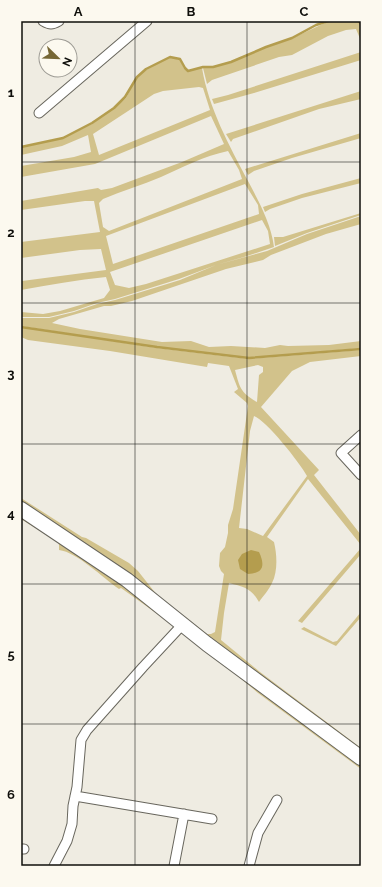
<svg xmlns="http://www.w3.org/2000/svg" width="382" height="887" font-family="Raleway,sans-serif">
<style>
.green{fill:#d2c28b;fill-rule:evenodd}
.water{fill:#b49d4e}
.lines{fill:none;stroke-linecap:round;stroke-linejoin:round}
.stream{stroke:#b49d4e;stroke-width:2.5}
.minor-casing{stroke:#68665d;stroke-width:11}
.primary-casing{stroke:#68665d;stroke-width:16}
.minor{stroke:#fff;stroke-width:9}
.primary{stroke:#fff;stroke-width:14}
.grid{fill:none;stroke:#0f0f0b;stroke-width:1;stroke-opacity:0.55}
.neatline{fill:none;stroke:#0f0f0b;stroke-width:1.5}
.grid-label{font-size:13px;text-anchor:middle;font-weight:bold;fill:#0f0f0b}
</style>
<rect width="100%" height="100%" fill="#efece2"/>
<path class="green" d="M 330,21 L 359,21 L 361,26 L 361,41 L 356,29 L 346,30 L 328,36 L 292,55 L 279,57 L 212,80 L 207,84 L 203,68 C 225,67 245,57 264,48 C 274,44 284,42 293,38 C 306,32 317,26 330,21 Z
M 361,52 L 361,60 L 254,93 L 214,104 L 212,99 L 228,95 Z
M 170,57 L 180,60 L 184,68 L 188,71 L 202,68 C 209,109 229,145 248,181 C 259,202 271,223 274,247 L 244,257 L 216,265 L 179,279 L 115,299 L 97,303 L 74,311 L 49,317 L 21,317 L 21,312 L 43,314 L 60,311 L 104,298 L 110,290 L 106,277 C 77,280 49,285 21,290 L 21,280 L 22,281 L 106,270 L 101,249 L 80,250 L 21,258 L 21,242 L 100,232 L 94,201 L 85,201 L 21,210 L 21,201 L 98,188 L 101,190 L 112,188 L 182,162 L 224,144 L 211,116 L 95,164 L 21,177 L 21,166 L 74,157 L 91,152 L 88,135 L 62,146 L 21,155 L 21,147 L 63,138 L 92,124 L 114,108 L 126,98 L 137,77 L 146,70 ZM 199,87 L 203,88 L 210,110 L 99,155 L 93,134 L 154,94 L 163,91 ZM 228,151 L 239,170 L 242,179 L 109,231 L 103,227 L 99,203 L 103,199 C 122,191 142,185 161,177 C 183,167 204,156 228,151 ZM 245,184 L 258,205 L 259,214 L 113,264 L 106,236 ZM 262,220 L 268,231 L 270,244 L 146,284 L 129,288 L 115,285 L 110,272 Z
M 361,91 L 361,99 L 319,109 L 233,139 L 231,142 L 226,134 Z
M 361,133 L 361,138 L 292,158 L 254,171 L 248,175 L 245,169 Z
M 361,178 L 361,183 L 302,198 L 270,209 L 265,212 L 263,207 L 302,194 Z
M 361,213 L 361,215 L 307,233 L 275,246 L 274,237 L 283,237 Z
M 361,216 L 361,224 L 326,234 L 271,255 L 263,260 L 226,269 L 132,301 L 111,306 L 104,306 L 59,319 L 52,323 L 80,329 L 162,342 L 191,341 L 209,347 L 231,346 L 265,348 L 280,345 L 288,346 L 329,345 L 361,341 L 361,348 L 249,358 L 157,347 L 21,326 L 21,318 L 49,318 L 74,312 L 97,304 L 115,300 L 180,280 L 216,265 L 267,251 L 307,234 Z
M 21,327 L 157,348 L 249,359 L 361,350 L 361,356 L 310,362 L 292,371 L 261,407 L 319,470 L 314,475 L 361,535 L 361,545 L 308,479 L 267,537 L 274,542 C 277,555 278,571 272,583 C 269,590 263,596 259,602 C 251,588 244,587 229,583 L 224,613 L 221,640 L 260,672 L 361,748 L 361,756 L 21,504 L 21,498 L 82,537 L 86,538 L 129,563 L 138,571 L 157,595 L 207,634 L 211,634 L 215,632 L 224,574 L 221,571 L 219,566 L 220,553 L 225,547 L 228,533 L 228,525 L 233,509 L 248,406 L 247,403 L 234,392 L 238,389 L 229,366 L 208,363 L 207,367 L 110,351 L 28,340 L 21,337 ZM 258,365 L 263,367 L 263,372 L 259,375 L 257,402 C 240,392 240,388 235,370 ZM 254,416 C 266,420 300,463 307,476 L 263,536 L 247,529 L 239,528 L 250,431 Z
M 21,514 L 93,562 L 177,628 L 121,588 L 119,589 C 103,578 77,552 59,550 L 59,545 L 58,542 L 21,519 Z
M 361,548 L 361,554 L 302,623 L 298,621 Z
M 361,612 L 361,617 L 336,646 L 301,629 L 304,627 L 333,642 L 337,641 Z
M 208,651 L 361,762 L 361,769 L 258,693 Z"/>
<path class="water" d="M 251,550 L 259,552 C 265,565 264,573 248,574 L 240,569 L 238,560 L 242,554 Z"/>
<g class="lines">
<path class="stream" d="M 359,21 L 361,25
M 21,147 L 63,138 L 92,123 L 114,108 L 125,97 L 137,77 L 146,69 L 170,57 L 180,59 L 185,68 L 188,71 L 203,67 L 213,67 L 231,62 L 266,47 L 292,38 L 316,25 L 328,21
M 21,327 L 157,347 L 249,358 L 361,349"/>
<defs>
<path id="minor" d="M 43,21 C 50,25 52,25 59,21
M 39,113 L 147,21
M 361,435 L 341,453 L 361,475
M 75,796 L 212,819
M 21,849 L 24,849
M 54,866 L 67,841 L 72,824 L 73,806 L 77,787 L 81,740 L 87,730 L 143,667 L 183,624
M 174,866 L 184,814
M 249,866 L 258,833 L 277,800"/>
<path id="primary" d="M 21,509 L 127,580 L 207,644 L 361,758"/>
</defs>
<use href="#minor" class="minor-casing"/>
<use href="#primary" class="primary-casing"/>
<use href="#minor" class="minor"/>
<use href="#primary" class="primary"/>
</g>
<path class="grid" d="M 135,21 L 135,866M 247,21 L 247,866M 21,162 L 361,162M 21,303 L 361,303M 21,444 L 361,444M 21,584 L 361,584M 21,724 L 361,724"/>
<rect width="382" height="887" fill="none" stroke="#fcf9ef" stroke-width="44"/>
<g transform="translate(58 58) rotate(113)"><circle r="19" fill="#fcf9ef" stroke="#9d9b94"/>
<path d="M0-3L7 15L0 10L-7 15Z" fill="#766735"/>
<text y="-6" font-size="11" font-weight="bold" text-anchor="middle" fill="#0f0f0b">N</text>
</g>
<rect x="22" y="22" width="338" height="843" class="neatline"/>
<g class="grid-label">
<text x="78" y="16">A</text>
<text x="191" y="16">B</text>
<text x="304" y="16">C</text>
<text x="11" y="97">1</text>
<text x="11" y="237">2</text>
<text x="11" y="378">3</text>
<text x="11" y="518">4</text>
<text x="11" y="659">5</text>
<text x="11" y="799">6</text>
</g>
</svg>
